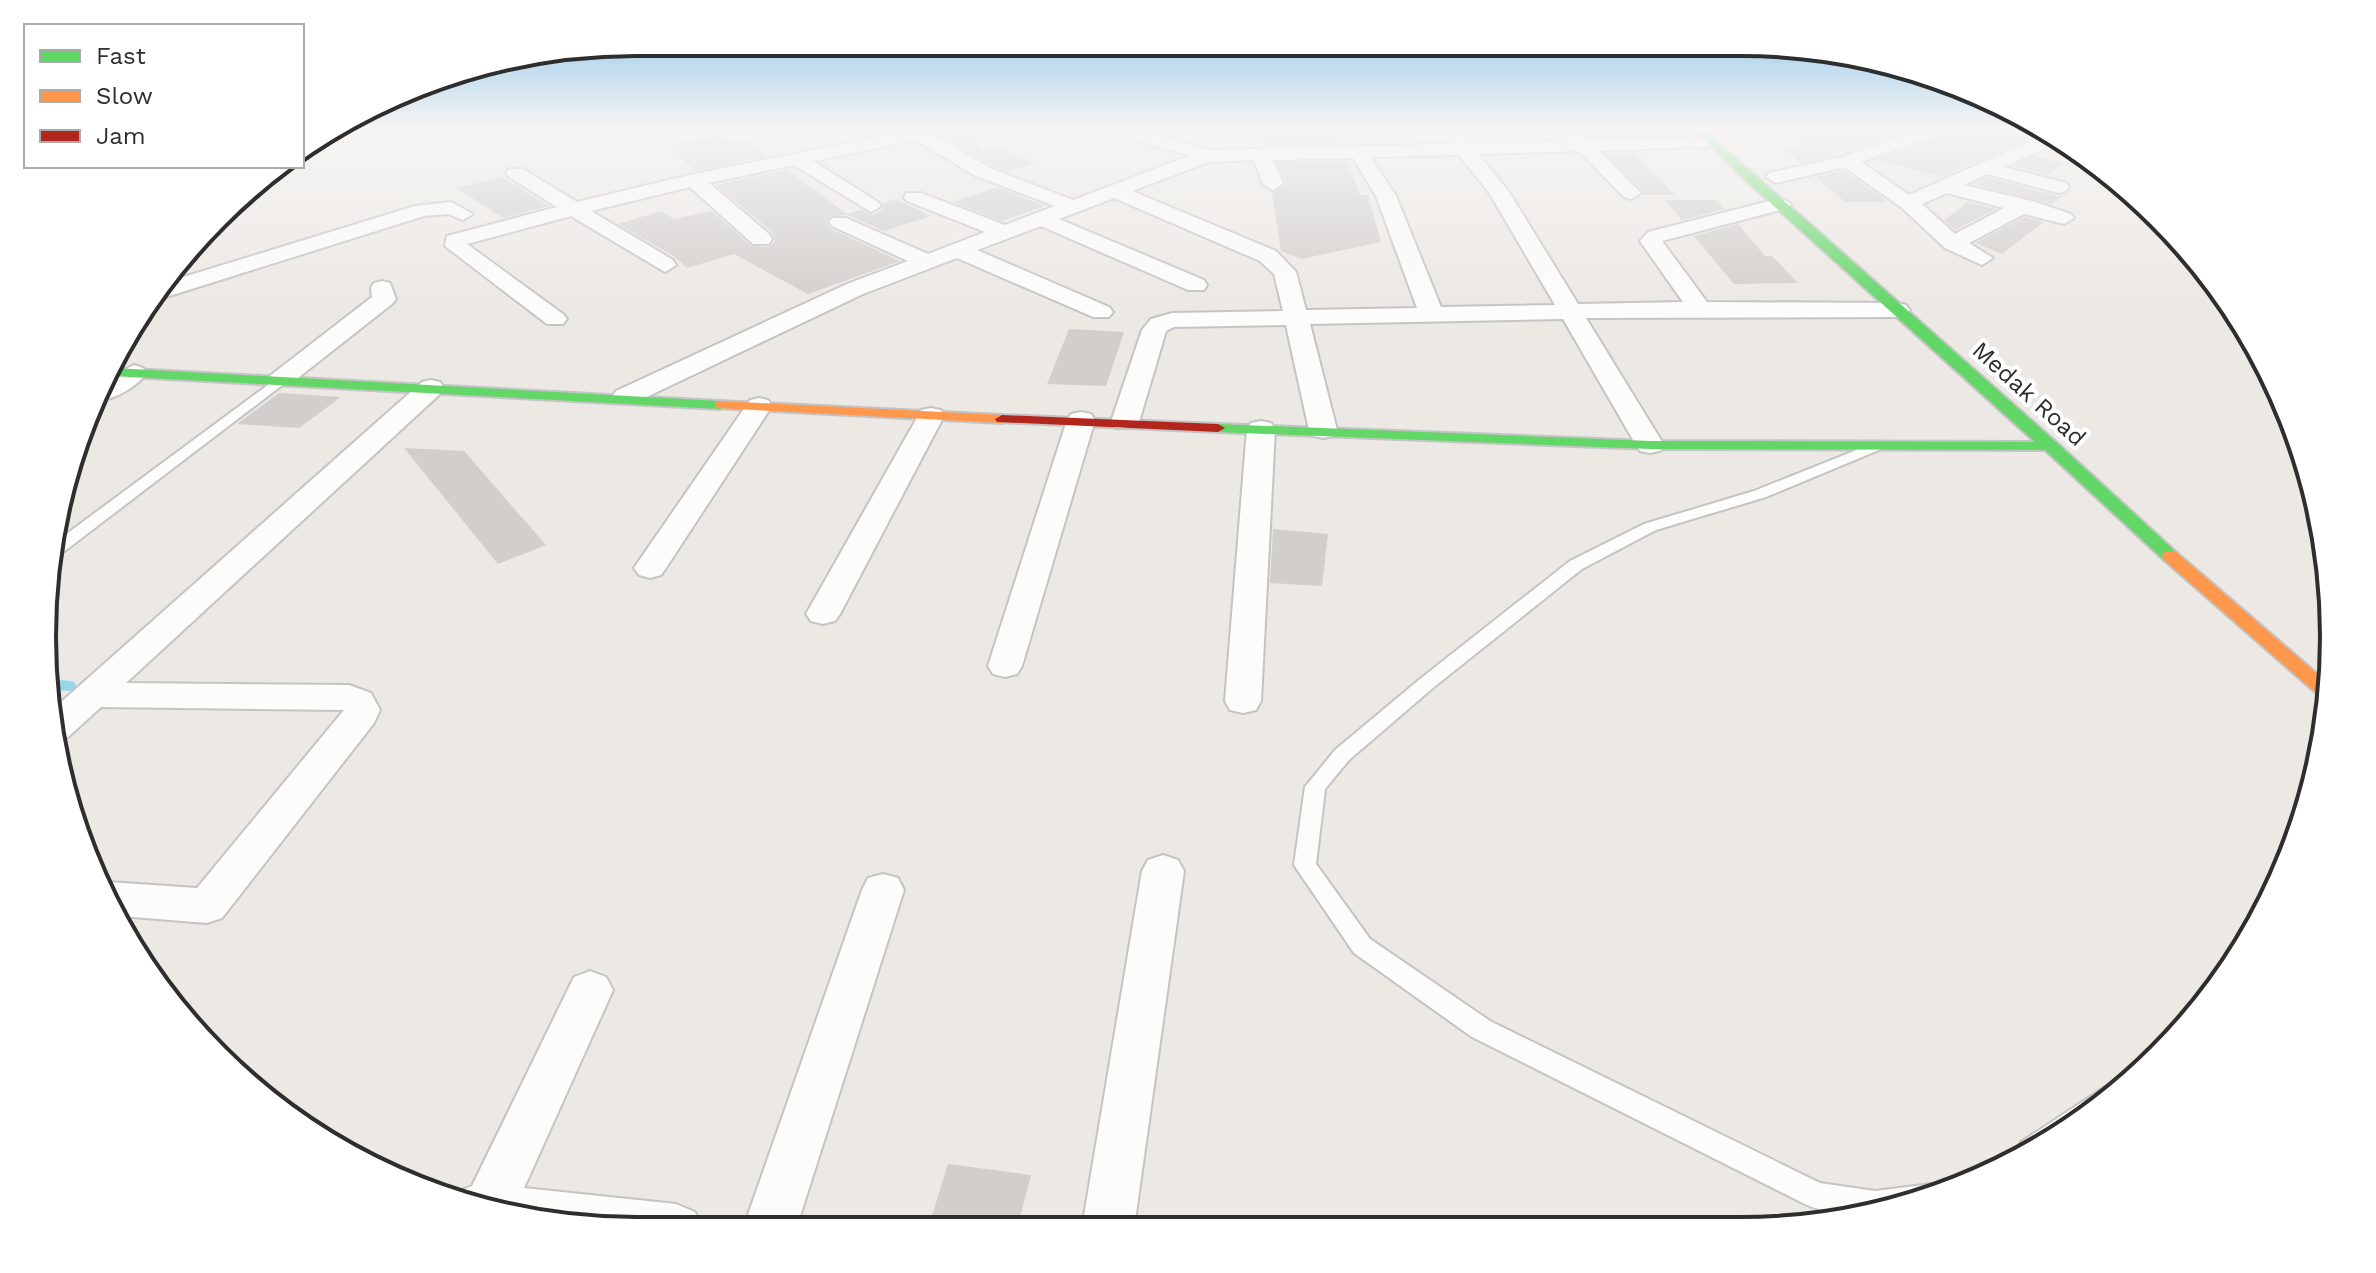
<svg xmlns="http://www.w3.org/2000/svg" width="2376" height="1273" font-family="'Work Sans',sans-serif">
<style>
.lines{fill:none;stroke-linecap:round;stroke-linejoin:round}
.stream{stroke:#99d6ec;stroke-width:10}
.building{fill:#d1cecb}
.lane-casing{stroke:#c5c4c5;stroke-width:4}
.street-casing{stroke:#c5c4c5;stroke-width:4}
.fast-casing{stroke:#c5c4c5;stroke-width:4}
.slow-casing{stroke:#c5c4c5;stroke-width:4}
.jam-casing{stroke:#c5c4c5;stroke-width:4}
.lane{fill:#fcfcfb;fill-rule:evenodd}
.street{fill:#fcfcfb;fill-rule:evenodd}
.fast{fill:#63d668;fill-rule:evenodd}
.slow{fill:#ff974d;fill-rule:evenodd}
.jam{fill:#b3261e;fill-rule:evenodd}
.labels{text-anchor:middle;stroke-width:8;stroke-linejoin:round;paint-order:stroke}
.far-street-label{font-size:24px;fill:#2e2e2e;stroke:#fff}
.rim{fill:none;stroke:#2e2e2e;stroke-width:4}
</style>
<rect width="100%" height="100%" fill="#ece8e4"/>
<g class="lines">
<path class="stream" d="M 45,684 L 71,686"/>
</g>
<path class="building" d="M 953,129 L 979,129 L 981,150 L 1000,146 L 1034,164 L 1006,171 L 991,165 L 942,137 L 949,135 Z
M 1264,129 L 1291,137 L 1338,135 L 1341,144 L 1266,146 Z
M 1787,129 L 1913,129 L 1846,153 L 1823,147 L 1834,156 L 1801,163 L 1786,150 L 1806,142 L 1786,137 Z
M 1949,129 L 1996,129 L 2032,137 L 1941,177 L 1875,160 L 1944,136 Z
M 721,135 L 731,142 L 746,139 L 768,156 L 695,171 L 667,145 Z
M 1635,153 L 1675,195 L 1643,195 L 1643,191 L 1606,154 Z
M 2035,156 L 2063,163 L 2048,175 L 2013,166 Z
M 1347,161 L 1360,195 L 1368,195 L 1381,242 L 1301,259 L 1281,251 L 1272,193 L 1286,185 L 1277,163 Z
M 787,170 L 847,214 L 861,210 L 873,215 L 883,209 L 883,203 L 895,199 L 931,216 L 884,231 L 847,215 L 830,216 L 826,222 L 831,229 L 900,261 L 808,294 L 734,254 L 687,268 L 675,257 L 618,224 L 661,211 L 674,219 L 712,211 L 751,246 L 769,247 L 775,241 L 772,232 L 716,185 Z
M 1843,170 L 1882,197 L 1887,202 L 1845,202 L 1816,177 Z
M 502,177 L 549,206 L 503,218 L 457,188 Z
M 1987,177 L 2058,196 L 2066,195 L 2051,204 L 1973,184 Z
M 997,187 L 1045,206 L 1002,221 L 952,202 Z
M 1665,200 L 1717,200 L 1725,209 L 1682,220 Z
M 1968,202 L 1996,209 L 1955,230 L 1944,220 Z
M 2024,217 L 2044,222 L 2002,254 L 1975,243 Z
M 1738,224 L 1765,256 L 1772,256 L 1798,283 L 1734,284 L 1694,236 Z
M 1069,329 L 1124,332 L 1106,386 L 1047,384 Z
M 279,393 L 341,397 L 299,428 L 237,424 Z
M 404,448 L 464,451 L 546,545 L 498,564 Z
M 1273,529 L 1328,534 L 1322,586 L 1270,583 Z
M 948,1164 L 1031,1175 L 1017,1228 L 976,1229 L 930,1222 Z"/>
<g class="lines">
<defs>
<path id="lane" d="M 345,129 L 357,129 L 302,151 Z
M 280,376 L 287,380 L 285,383 L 62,553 L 55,554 L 57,541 Z
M 1874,443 L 1881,447 L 1879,450 L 1766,497 L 1656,530 L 1582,569 L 1434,687 L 1349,760 L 1325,789 L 1316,864 L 1370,939 L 1490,1021 L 1820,1183 L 1875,1191 L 1939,1183 L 1950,1190 C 1908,1211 1852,1223 1807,1205 L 1472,1037 L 1354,953 L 1294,865 L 1305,787 L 1335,750 L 1420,679 L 1570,561 L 1644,524 L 1754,491 Z
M 2167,1037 L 2173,1039 L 2160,1057 L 2139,1074 L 2135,1066 C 2141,1053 2154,1042 2167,1037 Z
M 2122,1076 L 2131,1080 L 2069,1131 L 2019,1156 L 2017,1151 L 2021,1142 Z"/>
<path id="street" d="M 917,129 L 950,129 L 947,133 L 934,136 L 990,168 L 1073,200 L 1189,156 L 1112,133 L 1109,129 L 1135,129 L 1208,150 L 1450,144 L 1446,138 L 1455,133 L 1461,134 L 1469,143 L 1568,141 L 1566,137 L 1569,133 L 1575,132 L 1588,140 L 1714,137 L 1720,138 L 1723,142 L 1720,146 L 1599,151 L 1641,193 L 1631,199 L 1624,197 L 1579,151 L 1478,154 L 1509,192 L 1578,304 L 1683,302 L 1640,241 L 1648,232 L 1781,198 L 1791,204 L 1788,208 L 1662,241 L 1707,302 L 1898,303 L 1906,305 L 1910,310 L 1906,315 L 1898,317 L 1586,318 L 1664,445 L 1660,451 L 1650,453 L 1640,451 L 1636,445 L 1563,319 L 1310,324 L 1337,430 L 1333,436 L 1323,438 L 1313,436 L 1309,430 L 1286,325 L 1174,327 L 1166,331 L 1139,422 L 1135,428 L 1115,428 L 1111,422 L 1142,330 L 1151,319 L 1172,313 L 1283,311 L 1274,274 L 1260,261 L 1114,198 L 1059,219 L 1204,280 L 1207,285 L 1204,290 L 1188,290 L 1041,226 L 977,250 L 1109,307 L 1113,312 L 1109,317 L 1093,317 L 957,258 L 863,294 L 634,403 L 616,403 L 612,397 L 616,391 L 847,284 L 908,261 L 832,226 L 829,222 L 832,218 L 846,218 L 928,254 L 985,232 L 907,201 L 904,197 L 907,193 L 921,193 L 1005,225 L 1055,206 L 976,176 L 915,140 L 813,161 L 878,202 L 881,206 L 871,212 L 794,165 L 709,183 L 769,234 L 772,239 L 769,244 L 753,244 L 690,187 L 591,211 L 673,260 L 676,265 L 665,272 L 571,216 L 467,244 L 563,314 L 567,319 L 563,324 L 547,324 L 445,246 L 447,236 L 557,207 L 509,177 L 506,173 L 509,169 L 523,169 L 577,202 L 694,174 ZM 1459,155 L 1490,194 L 1555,305 L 1441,307 L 1396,196 L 1371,157 ZM 1353,158 L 1376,196 L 1417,308 L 1306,310 L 1296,272 L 1276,251 L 1132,191 L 1209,162 L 1254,160 L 1263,184 L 1273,190 L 1283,184 L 1273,160 Z
M 1921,129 L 1946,129 L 1943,133 L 1861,162 L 1909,195 L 2051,132 L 2063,140 L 2004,167 L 2066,183 L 2069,187 L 2066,191 L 2059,193 L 1987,174 L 1964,185 L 2032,201 L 2071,214 L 2074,218 L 2064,224 L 2024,214 L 1969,243 L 1993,258 L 1982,265 L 1945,248 L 1901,207 L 1844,167 L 1776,183 L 1766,177 L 1769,173 L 1842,157 ZM 1947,193 L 2004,208 L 1955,234 L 1922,204 Z
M 451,202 L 473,214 L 463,220 L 448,214 L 424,216 L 163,298 L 149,299 L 164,283 L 415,206 Z
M 382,281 L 390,283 L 396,299 L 392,304 L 289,385 L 271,385 L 267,380 L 271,375 L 372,297 L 371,288 L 374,283 Z
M 134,365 L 143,368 L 147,373 C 137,386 115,400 100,400 L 110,377 Z
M 431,380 L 440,382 L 444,388 L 440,394 L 126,683 L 349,685 L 371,693 L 380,710 L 374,723 L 222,918 L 207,923 L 120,916 L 100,885 L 109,882 L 197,888 L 344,710 L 101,707 L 68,737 L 58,740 L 51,711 L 422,382 Z
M 759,398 L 768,400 L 772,406 L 666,568 L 661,575 L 650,578 L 639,575 L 634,568 L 750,400 Z
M 931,408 L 941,410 L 944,416 L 840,614 L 835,621 L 823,624 L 811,621 L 806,614 L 918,416 L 921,410 Z
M 1081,412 L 1091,414 L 1095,420 L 1022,666 L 1017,674 L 1005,677 L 993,674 L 988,666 L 1067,420 L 1071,414 Z
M 1261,421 L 1271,423 L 1275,429 L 1261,701 L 1256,710 L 1243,713 L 1230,710 L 1225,701 L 1247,429 L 1251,423 Z
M 1163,855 L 1178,860 L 1184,871 L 1134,1228 L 1082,1228 L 1142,871 L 1148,860 Z
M 883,874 L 898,878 L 904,890 L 796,1229 L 743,1229 L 862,890 L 868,878 Z
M 590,971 L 606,977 L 613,990 L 524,1188 L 676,1204 L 695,1212 L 702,1229 C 620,1230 533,1232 456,1200 L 459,1191 L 472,1186 L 574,977 Z"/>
<path id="fast" d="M 1694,129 L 1703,129 L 2057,443 L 2176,552 L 2178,556 L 2176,560 L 2164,560 L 2045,450 L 1650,449 L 1218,432 L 1211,428 L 1218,424 L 1650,441 L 2035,442 L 1743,178 Z
M 114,368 L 720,401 L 727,405 L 720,409 L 111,376 Z"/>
<path id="slow" d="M 720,401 L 1002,415 L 1009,419 L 1002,423 L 715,408 L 715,402 Z
M 2170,551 L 2176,552 L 2330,685 L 2329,701 L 2323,699 L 2164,560 L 2162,556 L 2164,552 Z"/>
<path id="jam" d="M 1002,415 L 1218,424 L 1225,428 L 1218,432 L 997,422 L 995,419 Z"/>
</defs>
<use href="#lane" class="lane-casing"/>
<use href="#street" class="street-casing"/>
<use href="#fast" class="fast-casing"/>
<use href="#slow" class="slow-casing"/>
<use href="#jam" class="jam-casing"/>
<use href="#lane" class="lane"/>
<use href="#street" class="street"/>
<use href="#fast" class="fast"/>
<use href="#slow" class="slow"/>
<use href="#jam" class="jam"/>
</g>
<linearGradient id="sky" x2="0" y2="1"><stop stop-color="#88c2ea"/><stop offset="0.42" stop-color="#f6f5f3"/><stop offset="1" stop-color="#f6f5f3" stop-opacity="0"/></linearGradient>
<rect width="2376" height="307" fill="url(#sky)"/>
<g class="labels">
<g class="far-street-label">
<text transform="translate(2029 394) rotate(42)" y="8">Medak Road</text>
</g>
</g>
<path d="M0 0H2376V1273H0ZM636 56H1740A580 580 0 0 1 2320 636V637A580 580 0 0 1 1740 1217H636A580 580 0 0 1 56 637V636A580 580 0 0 1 636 56Z" fill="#fff" fill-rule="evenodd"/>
<path class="rim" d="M636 56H1740A580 580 0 0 1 2320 636V637A580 580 0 0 1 1740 1217H636A580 580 0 0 1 56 637V636A580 580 0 0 1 636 56Z"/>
<rect x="24" y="24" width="280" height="144" fill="#ffffff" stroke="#ababab" stroke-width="2"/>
<rect x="40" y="50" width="40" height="12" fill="#63d668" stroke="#ababab" stroke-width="2"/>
<text x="96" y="64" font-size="24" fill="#2e2e2e">Fast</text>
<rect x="40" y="90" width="40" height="12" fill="#ff974d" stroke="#ababab" stroke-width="2"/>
<text x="96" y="104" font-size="24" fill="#2e2e2e">Slow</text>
<rect x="40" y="130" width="40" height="12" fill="#b3261e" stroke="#ababab" stroke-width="2"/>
<text x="96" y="144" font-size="24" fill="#2e2e2e">Jam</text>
</svg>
